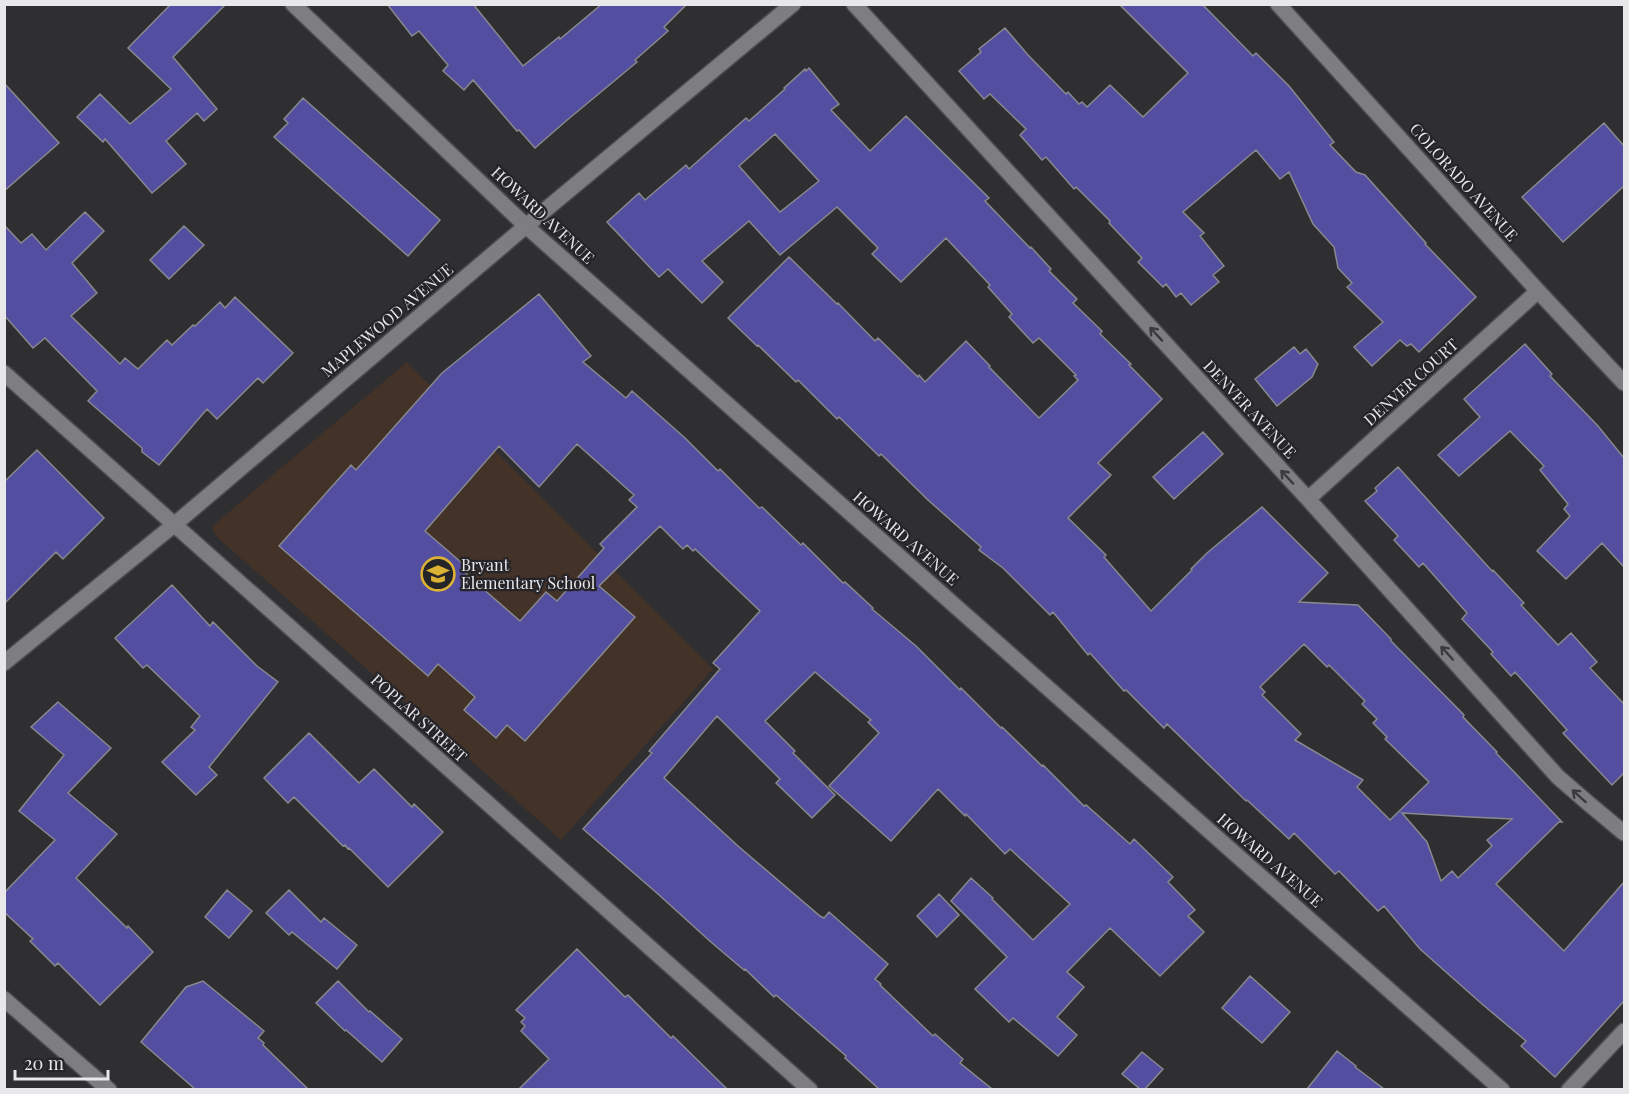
<svg xmlns="http://www.w3.org/2000/svg" width="1629" height="1094" font-family="'Playfair Display',serif">
<style>
.education{fill:#433228}
.building{fill:#534ea0;stroke:#88898d;stroke-width:1.5;fill-rule:evenodd}
.lines{fill:none;stroke-linecap:round;stroke-linejoin:round}
.minor-casing{stroke:#4d4c4f;stroke-width:18}
.tertiary-casing{stroke:#4d4c4f;stroke-width:18}
.minor{stroke:#7e7d81;stroke-width:15}
.tertiary{stroke:#7e7d81;stroke-width:15}
.oneway{stroke:#3b3a3e}
.labels{text-anchor:middle;stroke-width:4.5;stroke-linejoin:round;paint-order:stroke}
.street-label{font-size:16px;fill:#e8e7ea;stroke:#252428}
.poi-label{font-size:16px;fill:#e8e7ea;stroke:#252428;text-anchor:start}
</style>
<rect width="100%" height="100%" fill="#2f2e31"/>
<path class="education" d="M 407,362 L 713,669 L 561,840 L 219,539 L 213,531 L 213,527 L 217,522 Z"/>
<path class="building" d="M 171,4 L 226,4 L 173,57 L 217,109 L 204,121 L 197,113 L 166,141 L 186,164 L 152,193 L 105,139 L 103,142 L 77,117 L 100,94 L 130,124 L 171,89 L 128,48 Z
M 387,4 L 473,4 L 523,66 L 559,37 L 560,39 L 602,4 L 687,4 L 664,27 L 668,31 L 635,60 L 637,62 L 566,121 L 535,148 L 519,130 L 517,131 L 473,80 L 464,90 L 443,71 L 448,65 L 419,31 L 412,36 Z
M 1119,4 L 1202,4 L 1253,56 L 1256,53 L 1289,86 L 1334,142 L 1330,145 L 1356,172 L 1365,175 L 1426,243 L 1425,244 L 1476,297 L 1419,352 L 1411,344 L 1407,346 L 1400,340 L 1372,366 L 1354,347 L 1383,322 L 1347,287 L 1352,283 L 1338,268 L 1334,247 L 1313,224 L 1289,172 L 1280,179 L 1256,150 L 1183,212 L 1204,233 L 1200,236 L 1224,266 L 1213,275 L 1219,282 L 1191,305 L 1181,293 L 1176,297 L 1166,284 L 1163,287 L 1138,262 L 1142,258 L 1109,223 L 1110,221 L 1076,187 L 1074,189 L 1046,157 L 1042,160 L 1020,135 L 1026,129 L 990,94 L 984,99 L 959,71 L 981,52 L 979,49 L 1005,28 L 1028,55 L 1066,94 L 1068,92 L 1079,104 L 1082,102 L 1087,107 L 1110,85 L 1143,117 L 1188,73 Z
M 809,68 L 839,104 L 831,110 L 870,151 L 906,116 L 989,198 L 985,201 L 1030,248 L 1031,247 L 1051,269 L 1049,271 L 1077,299 L 1073,303 L 1102,331 L 1100,334 L 1131,364 L 1129,365 L 1162,399 L 1098,463 L 1111,475 L 1068,518 L 1106,555 L 1104,557 L 1151,611 L 1192,570 L 1191,569 L 1207,553 L 1262,507 L 1328,573 L 1299,602 L 1358,605 L 1391,639 L 1391,641 L 1464,715 L 1463,717 L 1497,752 L 1496,753 L 1562,822 L 1559,822 L 1496,884 L 1564,951 L 1624,882 L 1624,1001 L 1555,1077 L 1521,1046 L 1526,1041 L 1482,1004 L 1420,949 L 1384,906 L 1378,911 L 1339,871 L 1335,874 L 1294,833 L 1289,839 L 1247,800 L 1246,801 L 1167,724 L 1164,728 L 1126,690 L 1124,691 L 1090,653 L 1088,655 L 1053,612 L 1050,615 L 1003,568 L 979,550 L 981,547 L 928,500 L 881,454 L 879,456 L 839,417 L 837,419 L 798,380 L 796,382 L 758,345 L 757,346 L 728,318 L 789,257 L 837,304 L 838,303 L 875,341 L 878,338 L 918,377 L 919,375 L 925,382 L 966,341 L 990,366 L 989,367 L 1039,418 L 1078,380 L 1074,376 L 1076,375 L 1039,338 L 1033,343 L 1009,317 L 1012,314 L 988,287 L 990,285 L 946,238 L 901,282 L 872,254 L 878,248 L 837,207 L 780,255 L 749,221 L 702,261 L 723,282 L 702,303 L 668,269 L 659,277 L 607,222 L 639,193 L 645,200 L 686,165 L 689,169 L 746,118 L 749,121 L 785,89 L 784,88 L 805,69 L 806,71 ZM 775,134 L 819,181 L 780,212 L 739,166 ZM 1304,644 L 1327,667 L 1329,665 L 1365,701 L 1362,704 L 1377,719 L 1373,723 L 1387,737 L 1385,739 L 1429,782 L 1390,820 L 1357,787 L 1363,780 L 1295,740 L 1301,734 L 1262,695 L 1265,692 L 1260,687 ZM 1402,813 L 1470,817 L 1512,819 L 1487,840 L 1492,846 L 1458,878 L 1452,871 L 1441,881 L 1427,842 Z
M 4,83 L 59,143 L 4,191 Z
M 303,98 L 440,220 L 408,256 L 274,137 L 288,123 L 284,119 Z
M 1604,123 L 1624,146 L 1624,186 L 1563,242 L 1522,197 Z
M 85,212 L 104,231 L 72,263 L 97,293 L 71,316 L 120,364 L 125,358 L 138,369 L 167,340 L 172,345 L 193,325 L 195,326 L 220,302 L 225,308 L 235,297 L 293,353 L 263,383 L 258,378 L 217,419 L 207,409 L 159,465 L 142,452 L 142,448 L 88,401 L 97,391 L 45,338 L 33,348 L 4,315 L 4,225 L 21,243 L 32,234 L 46,250 Z
M 184,226 L 204,245 L 169,279 L 150,260 Z
M 539,294 L 591,356 L 583,362 L 626,398 L 632,391 L 685,438 L 718,471 L 720,469 L 759,508 L 762,507 L 801,545 L 803,543 L 843,583 L 845,582 L 873,608 L 872,609 L 916,646 L 960,690 L 961,688 L 1001,728 L 1002,727 L 1042,766 L 1043,765 L 1084,806 L 1086,805 L 1130,844 L 1134,839 L 1173,877 L 1168,882 L 1195,910 L 1188,916 L 1204,932 L 1160,976 L 1110,928 L 1067,972 L 1084,987 L 1057,1017 L 1077,1035 L 1058,1056 L 1013,1018 L 1009,1022 L 975,989 L 1007,957 L 951,901 L 971,878 L 993,898 L 992,899 L 1033,940 L 1070,904 L 1010,849 L 1005,854 L 966,814 L 965,816 L 938,789 L 891,841 L 829,786 L 879,733 L 868,722 L 871,720 L 815,672 L 765,721 L 795,751 L 793,753 L 835,795 L 812,818 L 776,783 L 780,779 L 717,716 L 664,778 L 738,846 L 820,916 L 824,918 L 829,912 L 888,964 L 875,979 L 881,984 L 880,985 L 933,1036 L 935,1034 L 963,1059 L 960,1063 L 992,1089 L 879,1089 L 845,1058 L 846,1056 L 776,995 L 774,997 L 745,969 L 744,970 L 712,943 L 658,894 L 583,829 L 652,753 L 649,751 L 720,669 L 713,663 L 760,611 L 695,549 L 693,551 L 687,545 L 683,549 L 660,526 L 599,586 L 635,617 L 525,741 L 507,725 L 496,738 L 464,710 L 475,697 L 438,664 L 428,676 L 279,546 L 351,465 L 356,470 L 442,373 ZM 577,444 L 634,495 L 629,500 L 637,507 L 600,544 L 604,548 L 557,601 L 546,592 L 520,621 L 466,574 L 470,570 L 425,531 L 499,446 L 539,487 Z
M 1525,344 L 1552,374 L 1550,376 L 1598,426 L 1624,458 L 1624,567 L 1602,543 L 1566,579 L 1537,551 L 1570,516 L 1564,509 L 1568,504 L 1540,470 L 1544,466 L 1510,431 L 1459,476 L 1438,455 L 1480,417 L 1464,399 Z
M 1294,347 L 1300,354 L 1306,349 L 1318,364 L 1312,377 L 1277,406 L 1255,379 Z
M 1203,432 L 1223,454 L 1174,499 L 1153,477 Z
M 37,450 L 104,518 L 63,559 L 56,552 L 4,604 L 4,482 Z
M 1398,467 L 1492,571 L 1493,570 L 1524,603 L 1521,605 L 1558,645 L 1571,633 L 1597,662 L 1590,668 L 1624,704 L 1624,773 L 1612,785 L 1563,733 L 1567,730 L 1515,672 L 1511,676 L 1491,654 L 1493,652 L 1462,619 L 1467,613 L 1423,563 L 1419,567 L 1394,540 L 1398,536 L 1365,501 L 1377,491 L 1375,488 Z
M 172,585 L 210,626 L 213,622 L 257,666 L 278,682 L 209,767 L 217,775 L 196,795 L 162,762 L 195,730 L 191,727 L 200,716 L 147,665 L 143,668 L 115,638 Z
M 58,702 L 111,748 L 68,793 L 117,834 L 76,878 L 127,928 L 128,926 L 153,952 L 100,1005 L 58,963 L 55,966 L 30,941 L 33,939 L 4,912 L 4,893 L 55,840 L 19,811 L 64,755 L 31,727 Z
M 309,733 L 359,783 L 374,769 L 412,807 L 414,804 L 443,832 L 388,887 L 349,848 L 348,849 L 345,845 L 343,846 L 294,797 L 288,803 L 264,778 Z
M 227,890 L 252,911 L 229,938 L 205,917 Z
M 289,890 L 321,922 L 324,918 L 357,945 L 337,969 L 292,932 L 289,935 L 266,913 Z
M 939,894 L 959,915 L 937,937 L 917,916 Z
M 577,949 L 625,997 L 628,995 L 671,1038 L 673,1036 L 727,1089 L 519,1089 L 549,1059 L 521,1031 L 525,1026 L 521,1022 L 525,1018 L 516,1010 Z
M 1250,976 L 1290,1012 L 1262,1043 L 1222,1008 Z
M 203,981 L 264,1031 L 258,1038 L 264,1043 L 263,1045 L 308,1089 L 195,1089 L 141,1042 L 186,987 Z
M 338,981 L 369,1012 L 370,1011 L 402,1039 L 382,1062 L 346,1030 L 345,1031 L 316,1003 Z
M 1337,1051 L 1356,1066 L 1355,1067 L 1384,1089 L 1307,1089 Z
M 1142,1052 L 1163,1069 L 1145,1089 L 1140,1089 L 1122,1074 Z"/>
<g class="lines">
<defs>
<path id="minor" d="M 293,4 L 526,226 L 1502,1090
M 854,4 L 1308,499 L 1558,777 L 1588,803 L 1624,833
M 1278,4 L 1538,291 L 1624,383
M 4,373 L 810,1090
M 1308,499 L 1538,291
M 1569,1090 L 1624,1031"/>
<path id="tertiary" d="M 4,663 L 175,524 L 526,226 L 793,4
M 4,999 L 109,1090"/>
</defs>
<use href="#minor" class="minor-casing"/>
<use href="#tertiary" class="tertiary-casing"/>
<use href="#minor" class="minor"/>
<use href="#tertiary" class="tertiary"/>
</g>
<defs><path id="oneway-shaft" d="M-6 0H5M1.5-3L5.5 0L1.5 3" fill="none" stroke-width="1.6" stroke-linecap="round" stroke-linejoin="round" transform="scale(1.5)"/></defs>
<g class="oneway">
<use href="#oneway-shaft" transform="translate(1156 334) rotate(-133)"/>
<use href="#oneway-shaft" transform="translate(1287 477) rotate(-133)"/>
<use href="#oneway-shaft" transform="translate(1447 653) rotate(-132)"/>
<use href="#oneway-shaft" transform="translate(1579 796) rotate(-138)"/>
</g>
<defs>
<symbol id="school-ring" viewBox="-11 -11 22 22"><circle r="9.5" fill="#252428" stroke="#dbb233" stroke-width="1.5"/><path d="M0-5L7-2L0 1L-7-2ZM-4 1L0 2.5L4 1V4Q0 6-4 4Z" fill="#dbb233"/></symbol>
</defs>
<g fill-rule="evenodd">
<use href="#school-ring" x="419" y="555" width="38" height="38"/>
</g>
<g class="labels">
<g class="street-label">
<text transform="translate(1464 182) rotate(48)" y="6">COLORADO AVENUE</text>
<text transform="translate(543 215) rotate(43)" y="6">HOWARD AVENUE</text>
<text transform="translate(387 320) rotate(-40)" y="6">MAPLEWOOD AVENUE</text>
<text transform="translate(1411 382) rotate(-42)" y="6">DENVER COURT</text>
<text transform="translate(1250 409) rotate(47)" y="6">DENVER AVENUE</text>
<text transform="translate(906 538) rotate(41)" y="6">HOWARD AVENUE</text>
<text transform="translate(419 718) rotate(42)" y="6">POPLAR STREET</text>
<text transform="translate(1270 860) rotate(41)" y="6">HOWARD AVENUE</text>
</g>
<g class="poi-label">
<text x="461" y="571">Bryant<tspan x="461" dy="18">Elementary School</tspan></text>
</g>
</g>
<rect width="1629" height="1094" fill="none" stroke="#e8e7ea" stroke-width="12"/>
<path d="M15 1070v9h93v-9" fill="none" stroke="#e8e7ea" stroke-width="3"/>
<text x="24" y="1070" font-size="18" fill="#e8e7ea" stroke="#252428" stroke-width="4.5" paint-order="stroke">20 m</text>
</svg>
